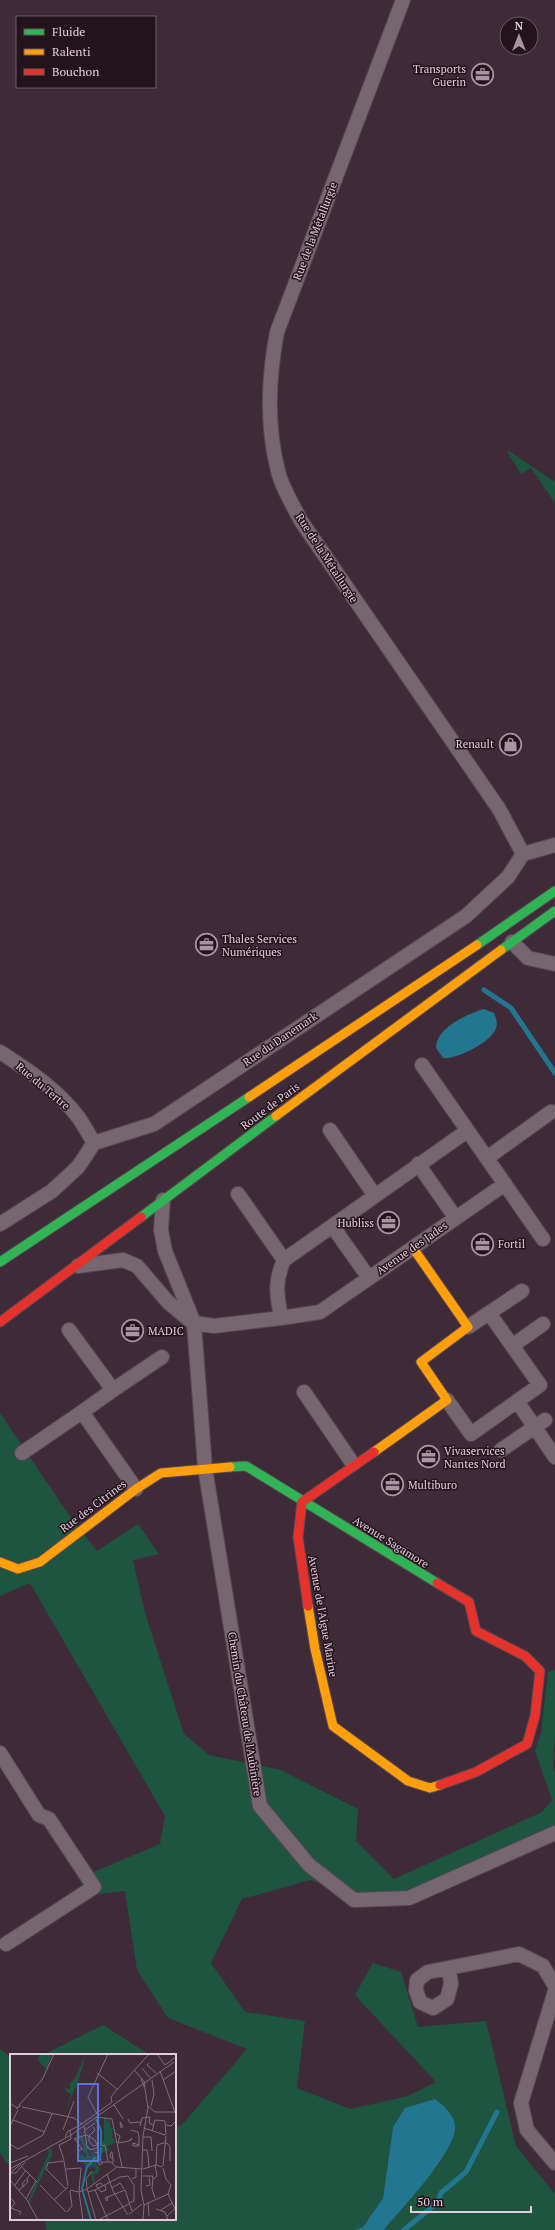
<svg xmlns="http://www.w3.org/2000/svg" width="555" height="2230" font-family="'PT Serif',serif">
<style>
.green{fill:#1d5540}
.water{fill:#23768f}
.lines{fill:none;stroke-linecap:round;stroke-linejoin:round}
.stream{stroke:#23768f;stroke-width:5}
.street-casing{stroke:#584751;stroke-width:16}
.fast-casing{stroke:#584751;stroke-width:11}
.slow-casing{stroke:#584751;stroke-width:11}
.jam-casing{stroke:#584751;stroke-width:11}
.street{stroke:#75666f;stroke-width:14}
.fast{stroke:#30b455;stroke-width:9}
.slow{stroke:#ff9f0a;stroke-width:9}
.jam{stroke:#e5322d;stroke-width:9}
.labels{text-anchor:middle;stroke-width:3;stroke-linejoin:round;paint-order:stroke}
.poi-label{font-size:11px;fill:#e4cdda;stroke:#23131d;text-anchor:start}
.street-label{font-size:11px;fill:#e4cdda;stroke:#23131d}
.inset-river{fill:none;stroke:#23768f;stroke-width:2}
.inset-road{fill:none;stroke:#816c79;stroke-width:1}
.view{fill:#5974d9;fill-opacity:0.15;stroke:#5974d9;stroke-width:2}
.inset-edge{fill:none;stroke:#e4cdda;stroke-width:2}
</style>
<rect width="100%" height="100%" fill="#3f2b38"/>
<path class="green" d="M 509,451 L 555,482 L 555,503 L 531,468 L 521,474 L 507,452 Z
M 0,1413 L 71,1518 L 97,1551 L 138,1524 L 159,1554 L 133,1560 L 145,1613 L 184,1734 L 209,1755 L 281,1770 L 358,1809 L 356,1841 L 394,1879 L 542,1812 L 552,1800 L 535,1751 L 541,1733 L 548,1672 L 555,1670 L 555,1734 L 553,1767 L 555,1773 L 555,1829 L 408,1893 L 355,1895 L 310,1880 L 242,1899 L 211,1963 L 245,2012 L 305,2021 L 297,2088 L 350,2109 L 408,2096 L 436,2082 L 355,1995 L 373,1963 L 401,1972 L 418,2027 L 486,2021 L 516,2146 L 555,2194 L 555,2230 L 384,2230 L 442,2160 L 393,2127 L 383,2198 L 363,2227 L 355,2230 L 47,2230 L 44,2219 L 175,2219 L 175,2125 L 181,2126 L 247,2049 L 168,2018 L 137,1970 L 125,1891 L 97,1894 L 82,1877 L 160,1844 L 165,1816 L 30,1583 L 0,1596 Z
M 103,2025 L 150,2055 L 43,2055 Z
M 0,2049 L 11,2058 L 11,2169 L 0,2153 Z"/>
<path class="water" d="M 484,1009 L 494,1013 C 496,1018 498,1023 496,1028 C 492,1042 456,1060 443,1058 L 436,1048 C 436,1028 467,1014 484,1009 Z
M 435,2099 C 443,2105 454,2115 455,2125 C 458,2150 400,2210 384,2230 L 355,2230 L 363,2227 L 383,2198 L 393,2127 L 405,2108 Z"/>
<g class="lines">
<path class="stream" d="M 484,990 L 511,1008 L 555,1073
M 404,2230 L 437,2203 L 441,2193 L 466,2172 L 497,2112"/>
<defs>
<path id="street" d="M 403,0 L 277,332 C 268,379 266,424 278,471 C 282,488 293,505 301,521 L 499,809 L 523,854
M 512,942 L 528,958 L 555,964
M 0,1052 C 28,1070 58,1090 78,1117 C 84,1125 89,1135 94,1143
M 422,1065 L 543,1239
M 330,1130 L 375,1196
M 487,1158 L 551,1112
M 418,1164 L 455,1217
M 238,1194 L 284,1260
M 163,1200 L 161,1230 L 165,1251 L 194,1323 L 205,1468 L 260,1806 L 309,1865 L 354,1900 L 409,1898 L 555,1833
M 0,1224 L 52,1191 L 78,1167 L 94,1143 L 154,1124 L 466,916 L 508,877 L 523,854 L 555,845
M 333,1227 L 369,1278
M 78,1266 L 123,1260 L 137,1266 L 168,1302 L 192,1322
M 281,1318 L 320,1312 L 505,1184
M 194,1323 L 214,1326 L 281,1318 C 277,1294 274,1283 284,1260 L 467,1131
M 468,1327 L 522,1291
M 69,1330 L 113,1390 L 82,1412 L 136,1489
M 512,1346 L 543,1324
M 113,1390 L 162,1357
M 304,1392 L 353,1464
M 447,1400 L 471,1434 L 540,1385 L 489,1313
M 517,1401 L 555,1457
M 501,1450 L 545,1420
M 22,1453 L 82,1412
M 0,1753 L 39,1815 L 49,1819 L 94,1887 L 6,1944
M 449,1968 L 451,1984 L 447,1999 L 433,2008 L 420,2002 L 416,1990 L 417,1980 L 428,1972 L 519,1954 L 543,1966 L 555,1986
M 555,1991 L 521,2103 L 527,2130 L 555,2163"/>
<path id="fast" d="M 477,945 L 555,891
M 501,950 L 555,911
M 141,1217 L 276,1116
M 0,1262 L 249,1097
M 230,1467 L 246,1466 L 437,1583"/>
<path id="slow" d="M 249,1097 L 477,945
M 276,1116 L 501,950
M 374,1452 L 447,1400 L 421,1362 L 468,1327 L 413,1248
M 0,1562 L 18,1569 L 40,1562 L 136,1489 L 161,1473 L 230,1467
M 308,1606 L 315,1649 L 333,1726 L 408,1781 L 430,1788 L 440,1785"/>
<path id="jam" d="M 0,1322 L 141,1217
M 437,1583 L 469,1602 L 476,1631 L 525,1656 L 540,1671 L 535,1716 L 527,1744 L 476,1772 L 440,1785
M 308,1606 L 298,1537 L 302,1502 L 374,1452"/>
</defs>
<use href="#street" class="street-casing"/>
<use href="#fast" class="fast-casing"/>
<use href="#slow" class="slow-casing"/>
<use href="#jam" class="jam-casing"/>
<use href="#street" class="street"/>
<use href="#fast" class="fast"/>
<use href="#slow" class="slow"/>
<use href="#jam" class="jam"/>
</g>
<defs>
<symbol id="office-ring" viewBox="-11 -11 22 22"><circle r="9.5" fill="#23131d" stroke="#aa94a1" stroke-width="1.5"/><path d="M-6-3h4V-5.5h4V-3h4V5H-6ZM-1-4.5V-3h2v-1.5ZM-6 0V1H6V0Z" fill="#aa94a1"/></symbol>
<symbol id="shop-ring" viewBox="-11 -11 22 22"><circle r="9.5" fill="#23131d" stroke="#aa94a1" stroke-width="1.5"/><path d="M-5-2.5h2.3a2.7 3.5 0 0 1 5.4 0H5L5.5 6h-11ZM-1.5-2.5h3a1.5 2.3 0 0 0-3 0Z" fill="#aa94a1"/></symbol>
</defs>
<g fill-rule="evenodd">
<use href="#office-ring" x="470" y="62" width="25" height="25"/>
<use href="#shop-ring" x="498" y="732" width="25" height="25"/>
<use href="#office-ring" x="194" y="932" width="25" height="25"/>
<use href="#office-ring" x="376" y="1210" width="25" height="25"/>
<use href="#office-ring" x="470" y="1232" width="25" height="25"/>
<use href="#office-ring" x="120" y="1318" width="25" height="25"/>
<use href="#office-ring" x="416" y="1444" width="25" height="25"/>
<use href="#office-ring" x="380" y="1472" width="25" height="25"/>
</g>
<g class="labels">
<g class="poi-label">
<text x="466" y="73" text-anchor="end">Transports<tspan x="466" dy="13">Guerin</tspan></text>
<text x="494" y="748" text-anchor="end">Renault</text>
<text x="222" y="943">Thales Services<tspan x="222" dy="13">Numériques</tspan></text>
<text x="374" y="1227" text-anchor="end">Hubliss</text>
<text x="498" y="1248">Fortil</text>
<text x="148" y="1335">MADIC</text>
<text x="444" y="1455">Vivaservices<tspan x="444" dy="13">Nantes Nord</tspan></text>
<text x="408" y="1489">Multiburo</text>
</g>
<g class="street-label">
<text transform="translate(315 231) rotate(-69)" y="4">Rue de la Métallurgie</text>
<text transform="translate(327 558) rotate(57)" y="4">Rue de la Métallurgie</text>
<text transform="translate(280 1039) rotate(-34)" y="4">Rue du Danemark</text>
<text transform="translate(43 1086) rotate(40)" y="4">Rue du Tertre</text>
<text transform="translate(270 1106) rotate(-37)" y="4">Route de Paris</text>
<text transform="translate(412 1248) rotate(-35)" y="4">Avenue des Jades</text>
<text transform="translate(93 1506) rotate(-37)" y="4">Rue des Citrines</text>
<text transform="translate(391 1542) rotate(32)" y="4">Avenue Sagamore</text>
<text transform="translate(323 1616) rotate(80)" y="4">Avenue de l'Aigue Marine</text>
<text transform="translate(245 1714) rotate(81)" y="4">Chemin du Château de l'Aubinière</text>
</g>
</g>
<g transform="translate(10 2054)">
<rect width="166" height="166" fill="#3f2b38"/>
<path d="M 29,0 L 42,0 L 37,16 L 28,6 ZM 76,0 L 68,28 L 53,62 L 61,41 L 55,36 L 56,34 L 60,35 L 60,29 L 65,24 ZM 94,64 L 97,65 L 96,70 L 99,65 L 101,74 L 103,74 L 102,83 L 106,88 L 96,93 L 100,96 L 91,99 L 91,105 L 95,106 L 91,106 L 90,99 L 91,92 L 83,96 L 77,96 L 79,102 L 83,102 L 81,98 L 85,100 L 89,108 L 86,110 L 90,115 L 88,119 L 83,121 L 85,127 L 81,131 L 83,128 L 80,119 L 86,116 L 84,113 L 77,114 L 75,121 L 76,112 L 67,102 L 72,100 L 75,104 L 77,101 L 71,95 L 74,93 L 70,85 L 67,86 L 66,79 L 67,78 L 73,83 L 75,90 L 82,95 L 87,93 L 87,88 L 94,87 ZM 42,94 L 42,101 L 19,149 L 18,147 L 39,98 L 37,95 Z" fill="#1d5540"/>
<path class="inset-river" d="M 86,65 L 91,76 L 91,92M 90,107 L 91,93M 77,112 L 72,135 L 81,166M 77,113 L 86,103"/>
<path class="inset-road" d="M 147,0 L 155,11 L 166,3M 139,9 L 137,11 L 146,19M 132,14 L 140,24M 125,17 L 134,27 L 135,33M 150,17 L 166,61M 87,19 L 107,35M 131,25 L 135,35 L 138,54 L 133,82 L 131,136 L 134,151M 153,26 L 166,17M 102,48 L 101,43 L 104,39 L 139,0M 0,49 L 7,54 L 11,51 L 6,55M 9,51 L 32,26 L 44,0M 104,51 L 113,65M 138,52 L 145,58 L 165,58M 141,52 L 144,40 L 142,26M 12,53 L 64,64 L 72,70M 87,60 L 78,43 L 98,0M 86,63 L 102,65 L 112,113M 118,65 L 120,69 L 131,68M 3,66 L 35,78M 110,68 L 111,69 L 113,72 L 111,74 ZM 156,71 L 161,72 L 166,67M 0,72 L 8,56M 74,72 L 77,93 L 81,96 L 89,93M 130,72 L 132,64 L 140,63 L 139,69 L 143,71M 134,74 L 155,81M 53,76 L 64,47M 75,76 L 85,69M 121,76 L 128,78 L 129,83 L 129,92 L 123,92 L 123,89 L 129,91M 142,77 L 145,66 L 155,67 L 156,81M 105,79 L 110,82 L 108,89M 76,81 L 77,81 L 78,82 L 79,82 L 85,86 L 87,91 L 83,92 L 79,87 L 79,82 L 85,76 L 83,73M 55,83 L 58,77 L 69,72 L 102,48M 133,83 L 141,83 L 142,97M 64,85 L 76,81M 65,85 L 72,95 L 69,97M 108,89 L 119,87 L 122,84 L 120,87M 0,90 L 8,95 L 33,81 L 42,60M 49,91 L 61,85 L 60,76M 49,91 L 54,106M 92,92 L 95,91 L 98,107M 133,96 L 137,96 L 138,101 L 139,114M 84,98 L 88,99 L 89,111 L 93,109M 103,105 L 100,103 L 101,98 L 102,98 L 103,105 L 103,109M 54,107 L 38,109 L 36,115 L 56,135M 54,107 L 58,132M 90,108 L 101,108 L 106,113M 0,109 L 18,102M 146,111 L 147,91 L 153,89 L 157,89 L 160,93 L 160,107M 11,112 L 27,128M 153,112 L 156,82M 153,114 L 156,125 L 161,131 L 158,140M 0,115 L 61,81 L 164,8M 56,115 L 71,114 L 69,137M 133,115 L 146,111 L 152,113M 0,119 L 11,110M 1,119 L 6,119 L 15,108M 97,120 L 103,137 L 118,161M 133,122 L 143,122 L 142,135 L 145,144M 122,125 L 126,123 L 126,115M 144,125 L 147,122 L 145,111M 0,126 L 17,146 L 28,166M 5,131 L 16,116M 30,131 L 56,158M 136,132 L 140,131 L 139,123M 14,133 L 12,130 L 20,121M 77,134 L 76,125 L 82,117M 88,134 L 91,138 L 96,136 L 95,131M 88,134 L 86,131 L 91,129 L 93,132M 102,134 L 110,129 L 114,135M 77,135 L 78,138 L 85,136 L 98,166M 9,136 L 18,128 L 17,125M 60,136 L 69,138 L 77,135 L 107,113 L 132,115M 85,136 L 110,123 L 118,122 L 124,131 L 124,147 L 119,149M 69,138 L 73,166M 78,138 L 86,166M 158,140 L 165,155M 0,143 L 5,149 L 1,154M 98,143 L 97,147 L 95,144 L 115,136 L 122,157M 16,145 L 26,127M 44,146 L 58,133M 138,148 L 139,162M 134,151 L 158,140M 1,154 L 11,158 L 9,161M 146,155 L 155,158 L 158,166M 151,156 L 162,149M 57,158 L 62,152 L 60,137M 119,160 L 132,150M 157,162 L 166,154M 88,166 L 119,150M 133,166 L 134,151"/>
<path class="view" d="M 68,30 L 88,30 L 88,107 L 68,107 Z"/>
<rect width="166" height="166" class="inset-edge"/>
</g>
<rect x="16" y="16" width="140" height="72" fill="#23131d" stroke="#705d69"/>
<rect x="24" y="29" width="20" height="6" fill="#30b455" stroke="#705d69"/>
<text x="52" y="36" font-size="12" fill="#e4cdda">Fluide</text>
<rect x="24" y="49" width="20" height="6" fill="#ff9f0a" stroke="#705d69"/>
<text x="52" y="56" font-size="12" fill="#e4cdda">Ralenti</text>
<rect x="24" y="69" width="20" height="6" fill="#e5322d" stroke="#705d69"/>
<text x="52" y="76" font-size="12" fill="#e4cdda">Bouchon</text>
<g transform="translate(519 36)"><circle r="19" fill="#23131d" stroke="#705d69"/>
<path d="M0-3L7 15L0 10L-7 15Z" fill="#aa94a1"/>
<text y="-6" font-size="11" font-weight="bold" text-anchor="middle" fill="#e4cdda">N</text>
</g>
<path d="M411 2206v6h120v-6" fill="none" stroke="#e4cdda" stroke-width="2"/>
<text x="417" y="2206" font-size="12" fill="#e4cdda" stroke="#23131d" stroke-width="3" paint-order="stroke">50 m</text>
</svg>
